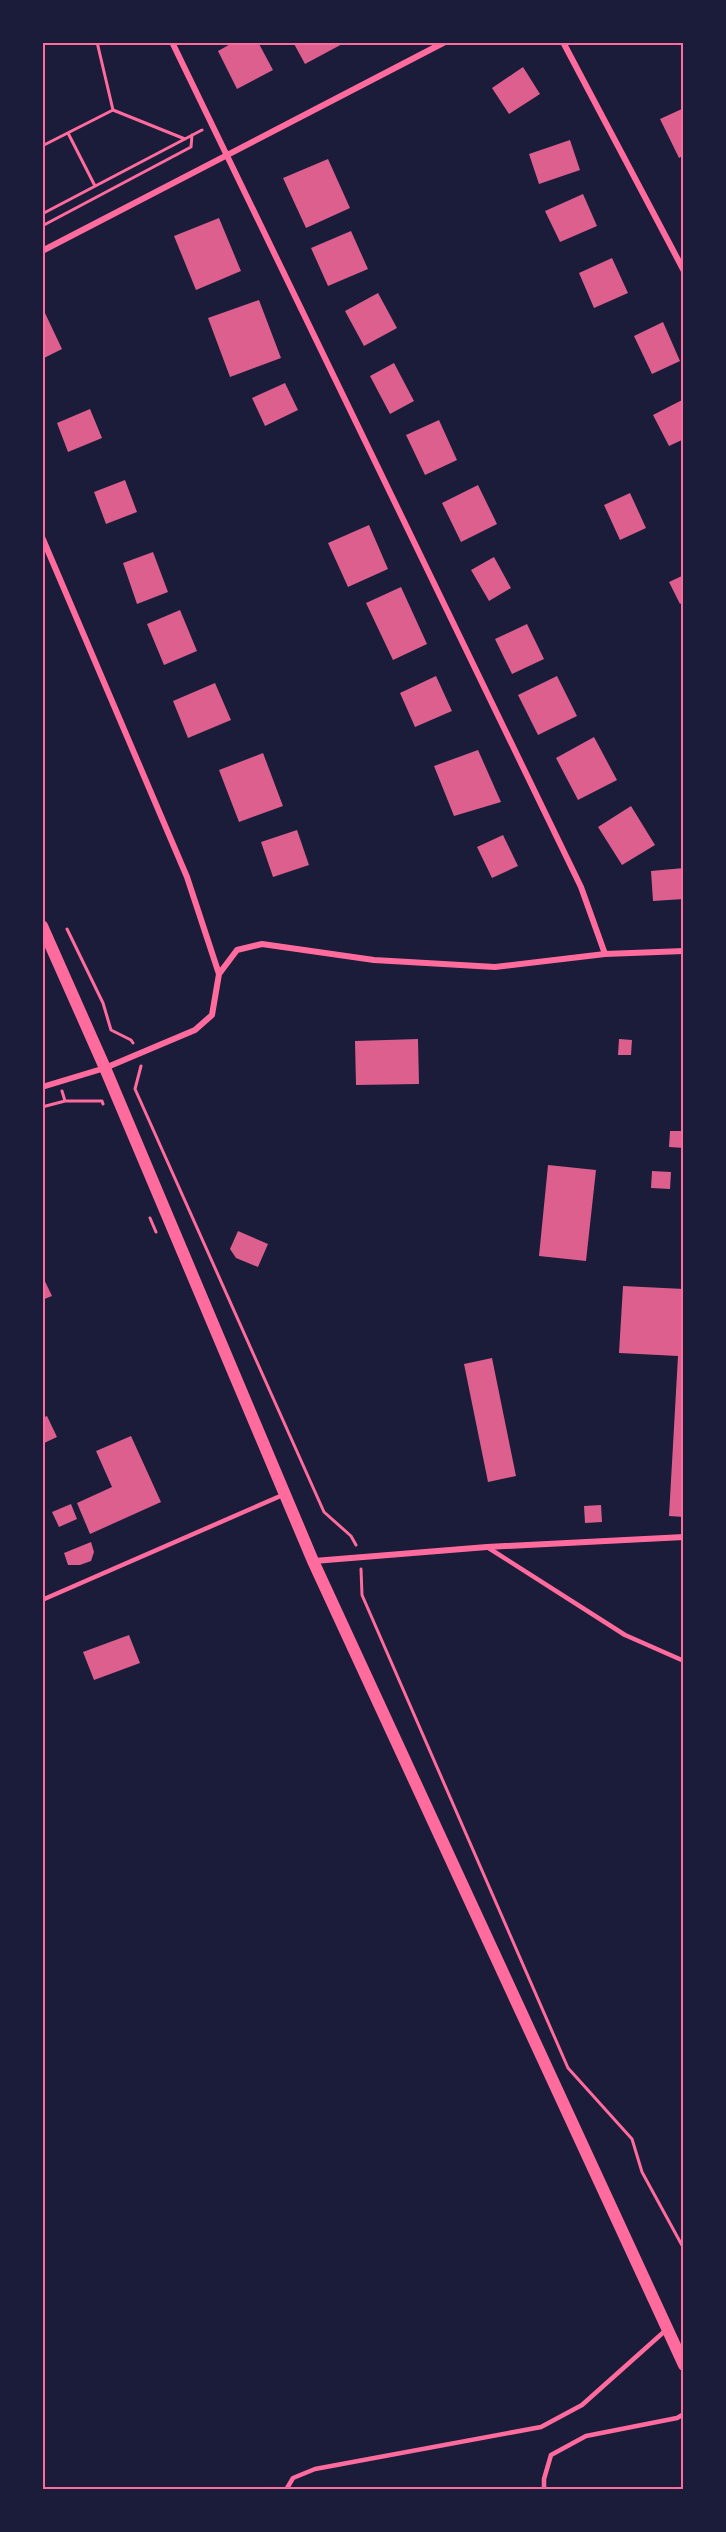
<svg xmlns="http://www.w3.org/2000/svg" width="726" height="2532" font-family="'PT Sans Narrow',sans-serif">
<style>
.building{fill:#dd5f8e}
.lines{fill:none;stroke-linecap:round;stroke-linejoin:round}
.path{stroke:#ff6b9d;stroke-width:3}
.service{stroke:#ff6b9d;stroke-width:4.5}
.minor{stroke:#ff6b9d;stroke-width:6}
.secondary{stroke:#ff6b9d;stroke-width:12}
.neatline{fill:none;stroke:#ff6b9d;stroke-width:2}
</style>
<rect width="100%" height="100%" fill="#1b1b3a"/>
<path class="building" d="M 234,42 L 258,42 L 273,70 L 237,89 L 218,51 Z
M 293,42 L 346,42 L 305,64 Z
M 523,67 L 540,94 L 509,114 L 492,88 Z
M 684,108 L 684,155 L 679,158 L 660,119 Z
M 570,140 L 580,170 L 539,184 L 529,154 Z
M 328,159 L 350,208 L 306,228 L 283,178 Z
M 583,194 L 597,226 L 560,242 L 545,211 Z
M 219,218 L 241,271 L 196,290 L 174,236 Z
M 351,231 L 368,269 L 328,286 L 311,248 Z
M 612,258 L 628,293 L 594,308 L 579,273 Z
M 378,293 L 397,328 L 364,346 L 345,311 Z
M 259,300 L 281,358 L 230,377 L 208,318 Z
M 45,313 L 62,349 L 42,359 L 42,314 Z
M 663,322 L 680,361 L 652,374 L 634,336 Z
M 394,363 L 414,401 L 390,414 L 370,376 Z
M 285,383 L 298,410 L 265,426 L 252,398 Z
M 684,399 L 684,439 L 669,446 L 653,415 Z
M 90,409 L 102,438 L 68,452 L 57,423 Z
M 439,420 L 457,460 L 425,475 L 406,435 Z
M 125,480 L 137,512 L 106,524 L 94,492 Z
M 478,485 L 497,524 L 461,542 L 442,503 Z
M 630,493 L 646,528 L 620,540 L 604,505 Z
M 369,525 L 388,569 L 348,587 L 328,543 Z
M 153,552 L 168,592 L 137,604 L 123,563 Z
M 494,557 L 511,588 L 489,601 L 471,570 Z
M 684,575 L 684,601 L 680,604 L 669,582 Z
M 401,587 L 427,644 L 393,660 L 366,603 Z
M 180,610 L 197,651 L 164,665 L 147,624 Z
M 527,624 L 544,659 L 512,674 L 495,639 Z
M 436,676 L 452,711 L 415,727 L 400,693 Z
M 557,676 L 577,716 L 538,735 L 518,695 Z
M 215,683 L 231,720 L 188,738 L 173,701 Z
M 594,737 L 617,780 L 578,800 L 556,758 Z
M 478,750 L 501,802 L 454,816 L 434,766 Z
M 263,753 L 283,806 L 239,822 L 219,770 Z
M 631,806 L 655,845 L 622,865 L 598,827 Z
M 297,830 L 309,865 L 273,877 L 261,842 Z
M 503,835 L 518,866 L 492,878 L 477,847 Z
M 684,868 L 684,899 L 653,901 L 651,871 Z
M 418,1039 L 419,1084 L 356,1085 L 355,1041 Z
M 619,1039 L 632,1040 L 631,1055 L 618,1055 Z
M 670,1131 L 684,1131 L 684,1148 L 669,1147 Z
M 548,1165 L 596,1170 L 586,1261 L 539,1256 Z
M 652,1171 L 671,1172 L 670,1189 L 651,1188 Z
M 238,1231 L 268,1244 L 258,1267 L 236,1258 L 230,1249 Z
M 42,1275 L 52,1296 L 42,1300 Z
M 623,1286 L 684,1289 L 684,1517 L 669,1516 L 678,1356 L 619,1353 Z
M 492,1358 L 516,1476 L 488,1482 L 464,1364 Z
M 47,1416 L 57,1437 L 42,1444 L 42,1418 Z
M 131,1436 L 161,1502 L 90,1534 L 77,1503 L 112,1487 L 96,1451 Z
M 71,1504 L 77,1519 L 59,1527 L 52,1512 Z
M 601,1505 L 602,1522 L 585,1523 L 584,1506 Z
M 91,1542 L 94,1552 L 91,1561 L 80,1565 L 68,1565 L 64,1553 Z
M 129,1635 L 140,1663 L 94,1680 L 83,1652 Z"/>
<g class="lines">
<path class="path" d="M 97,42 L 113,110 L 185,139
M 68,133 L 95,186
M 42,146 L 113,110
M 42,214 L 202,130
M 42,226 L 191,147 L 192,135
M 67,929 L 103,1003 L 111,1030 L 131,1040 L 133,1043
M 141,1066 L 135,1089 L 324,1512 L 351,1536 L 356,1545
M 65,1101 L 102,1101 L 103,1104
M 42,1107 L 65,1101 L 62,1091
M 150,1218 L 156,1232
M 361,1569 L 362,1595 L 568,2068 L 632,2139 L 642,2172 L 684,2249"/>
<path class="service" d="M 487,1547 L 625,1635 L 684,1661
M 42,1600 L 285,1494
M 286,2490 L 293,2478 L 315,2469 L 541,2427 L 582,2405 L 666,2330
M 544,2490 L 544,2479 L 551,2455 L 586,2436 L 677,2418 L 684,2414"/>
<path class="minor" d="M 172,42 L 581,887 L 605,954
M 563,42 L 684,271
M 42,251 L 445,42
M 42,537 L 187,877 L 219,974
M 42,1087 L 105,1068 L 195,1030 L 212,1015 L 219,974 L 237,950 L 262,944 L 374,960 L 495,967 L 605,954 L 684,951
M 314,1561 L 487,1547 L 684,1537"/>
<path class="secondary" d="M 42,926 L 105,1068 L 313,1561 L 684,2365"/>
</g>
<rect width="726" height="2532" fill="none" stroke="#1b1b3a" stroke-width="87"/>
<rect x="44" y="44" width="638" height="2444" class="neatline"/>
</svg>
